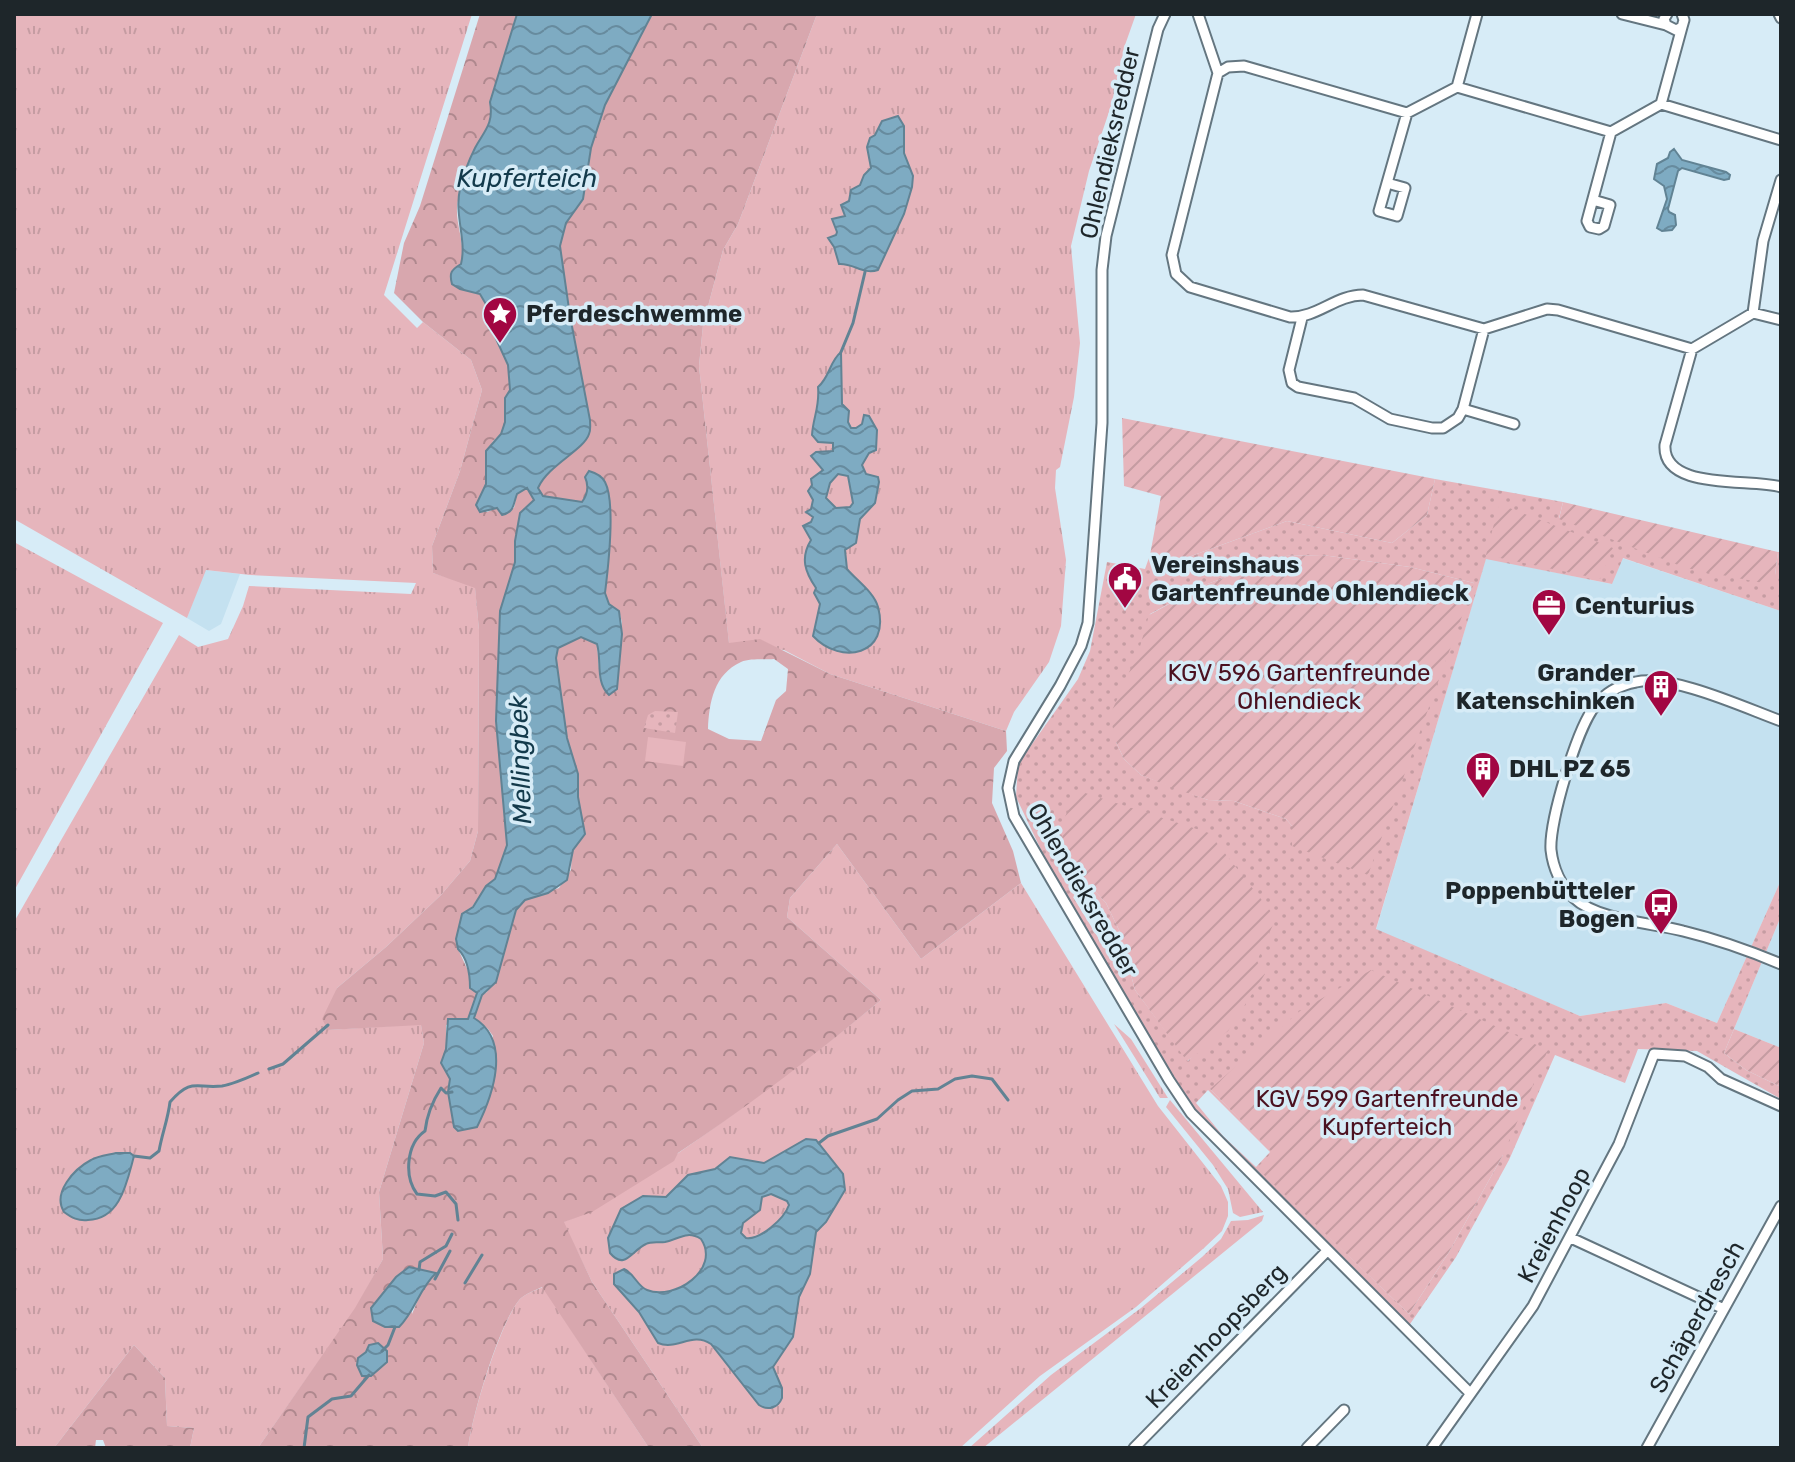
<svg xmlns="http://www.w3.org/2000/svg" width="1795" height="1462" font-family="Rubik,sans-serif">
<style>
.built{fill:#c4e1f0}
.grass{fill:url(#grass-tufts)}
.forest{fill:url(#forest-crowns);fill-rule:evenodd}
.park{fill:url(#park-dots);fill-rule:evenodd}
.garden{fill:url(#garden-furrows)}
.pitch{fill:#e6b5bc}
.water{fill:url(#water-waves);stroke:#618394;stroke-width:2;fill-rule:evenodd}
.lines{fill:none;stroke-linecap:round;stroke-linejoin:round}
.stream{stroke:#618394;stroke-width:3}
.minor-casing{stroke:#647680;stroke-width:13}
.minor{stroke:#fff;stroke-width:9}
.labels{text-anchor:middle;stroke-width:7;stroke-linejoin:round;paint-order:stroke}
.street-label{font-size:24px;fill:#1e262a;stroke:#d7ecf7}
.poi-label{font-size:24px;font-weight:bold;fill:#1e262a;stroke:#d7ecf7;text-anchor:start}
.park-label{font-size:24px;fill:#4b1120;stroke:#d7ecf7}
.water-label{font-size:26px;font-style:italic;fill:#133a4b;stroke:#d7ecf7}
</style>
<defs>
<pattern id="grass-tufts" width="24" height="20" patternUnits="userSpaceOnUse" patternTransform="scale(2)"><rect width="24" height="20" fill="#e6b5bc"/><path d="M3 7l-1-3M5 7V3M7 7l1-3M15 17l-1-3M17 17v-4M19 17l1-3" fill="none" stroke="#c59ca2"/></pattern>
<pattern id="forest-crowns" width="20" height="18" patternUnits="userSpaceOnUse" patternTransform="scale(2)"><rect width="20" height="18" fill="#d8a7ae"/><path d="M2 6a3 3 0 1 1 6 0M12 15a3 3 0 1 1 6 0" fill="none" stroke="#af888e"/></pattern>
<pattern id="park-dots" width="8" height="8" patternUnits="userSpaceOnUse" patternTransform="scale(2)"><rect width="8" height="8" fill="#e6b5bc"/><path d="M2 2h.1M6 6h.1" fill="none" stroke="#c59ca2" stroke-width="1.8" stroke-linecap="round"/></pattern>
<pattern id="garden-furrows" width="10" height="10" patternUnits="userSpaceOnUse" patternTransform="scale(2)"><rect width="10" height="10" fill="#e6b5bc"/><path d="M-1 1l2-2M0 10L10 0M9 11l2-2" fill="none" stroke="#c59ca2"/></pattern>
<pattern id="water-waves" width="16" height="10" patternUnits="userSpaceOnUse" patternTransform="scale(2)"><rect width="16" height="10" fill="#7eabc2"/><path d="M0 5q4-4 8 0t8 0" fill="none" stroke="#678b9e"/></pattern>
</defs>
<rect width="100%" height="100%" fill="#d7ecf7"/>
<path class="built" d="M 1486,558 L 1611,584 L 1622,558 L 1781,611 L 1781,880 L 1717,1023 L 1666,1003 L 1580,1016 L 1376,930 Z
M 205,570 L 240,574 L 221,624 L 209,631 L 187,618 Z
M 1781,916 L 1781,1048 L 1734,1029 Z"/>
<path class="grass" d="M 14,14 L 472,14 L 384,295 L 417,328 L 423,322 L 471,360 L 482,390 L 460,471 L 432,546 L 433,573 L 475,586 L 479,630 L 478,831 L 470,861 L 441,895 L 386,947 L 337,988 L 328,1030 L 421,1024 L 424,1043 L 379,1192 L 383,1259 L 356,1308 L 258,1448 L 190,1448 L 194,1428 L 167,1426 L 165,1378 L 134,1345 L 54,1448 L 14,1448 L 14,922 L 179,635 L 198,647 L 228,639 L 243,606 L 249,586 L 411,594 L 416,583 L 250,575 L 206,570 L 187,618 L 14,519 Z
M 817,14 L 1136,14 L 1125,45 L 1111,106 L 1089,171 L 1071,246 L 1080,343 L 1074,397 L 1060,467 L 1056,470 L 1055,488 L 1066,560 L 1061,626 L 1049,662 L 1014,712 L 1006,731 L 830,674 L 784,650 L 729,644 L 699,366 L 703,325 L 723,250 L 738,224 Z
M 14,542 L 163,623 L 14,891 Z
M 837,844 L 921,959 L 1021,883 L 1158,1106 L 1221,1186 L 1228,1202 L 1228,1216 L 1222,1231 L 1204,1248 L 1136,1307 L 1040,1376 L 960,1448 L 703,1448 L 592,1282 L 563,1222 C 605,1207 637,1181 674,1156 C 745,1107 814,1055 881,1000 L 787,917 L 790,898 Z
M 1114,1024 L 1131,1039 L 1168,1098 L 1160,1098 Z
M 1170,1100 L 1263,1212 L 1240,1217 L 1233,1213 L 1228,1189 L 1213,1165 L 1166,1107 Z
M 1264,1215 L 1262,1221 L 983,1448 L 969,1448 L 1051,1375 L 1141,1308 L 1202,1257 L 1221,1239 L 1231,1221 L 1248,1220 Z
M 543,1287 L 649,1448 L 468,1448 C 472,1416 500,1322 520,1299 C 525,1294 536,1290 543,1287 Z"/>
<path class="forest" d="M 480,14 L 517,14 L 490,102 C 494,124 484,130 476,148 C 469,160 458,194 457,208 C 456,227 466,245 461,264 L 452,270 L 460,289 L 480,294 L 487,306 L 492,330 L 508,366 L 510,391 L 505,398 L 505,422 L 501,434 L 493,441 L 486,462 L 486,484 L 476,505 L 487,512 L 497,508 L 514,508 L 517,494 L 527,487 L 534,500 L 520,513 L 515,541 L 515,562 L 500,611 L 496,721 L 507,845 L 495,879 L 486,886 L 468,913 L 456,939 L 458,949 L 470,975 L 470,988 L 477,993 L 468,1019 L 446,1025 L 446,1049 L 441,1063 L 450,1079 L 448,1092 L 454,1127 L 493,1036 L 488,1029 L 474,1018 L 482,995 L 487,992 L 504,952 L 516,910 L 525,900 L 559,888 L 571,870 L 572,850 L 585,834 L 578,797 L 578,774 L 567,738 L 556,658 L 558,648 L 581,637 L 597,644 L 600,681 L 617,689 L 622,622 L 619,611 L 609,604 L 605,593 L 611,506 L 588,484 L 586,496 L 582,502 L 543,496 L 538,488 C 549,465 584,450 589,434 C 591,430 590,425 590,420 L 570,316 L 560,246 L 566,223 L 583,199 L 591,148 L 605,105 L 652,14 L 817,14 L 738,224 L 723,250 L 703,325 L 699,366 L 729,643 L 760,639 L 830,674 L 1006,731 L 1007,751 L 994,768 L 992,803 L 1013,851 L 1021,883 L 921,959 L 837,844 L 790,898 L 787,917 L 881,1000 C 816,1054 749,1106 678,1153 L 674,1161 L 592,1212 L 564,1222 L 592,1282 L 703,1448 L 649,1448 L 542,1287 C 536,1290 525,1294 520,1299 C 499,1323 472,1416 468,1448 L 258,1448 L 355,1308 L 383,1259 L 379,1192 L 424,1043 L 421,1025 L 328,1030 L 322,1019 L 337,988 L 386,947 L 441,895 L 470,861 L 478,831 L 479,630 L 475,588 L 433,573 L 432,546 L 460,471 L 482,390 L 471,360 L 423,322 L 394,293 L 404,243 L 420,206 ZM 774,659 L 788,669 L 786,691 L 776,700 L 761,741 L 729,739 L 708,729 C 709,703 714,674 741,662 C 750,658 764,660 774,659 ZM 408,1267 L 436,1273 L 424,1285 L 412,1314 Z
M 134,1345 L 165,1378 L 167,1426 L 194,1428 L 190,1448 L 106,1448 L 103,1440 L 96,1440 L 95,1448 L 54,1448 Z"/>
<path class="park" d="M 1435,479 L 1563,502 L 1559,518 L 1775,575 L 1778,552 L 1781,552 L 1781,611 L 1623,558 L 1612,584 L 1486,559 L 1376,929 L 1580,1016 L 1666,1003 L 1717,1023 L 1781,880 L 1781,916 L 1724,1053 L 1746,1070 L 1781,1087 L 1781,1099 L 1697,1051 L 1638,1049 L 1625,1083 L 1555,1055 L 1509,1160 L 1456,1257 L 1408,1327 L 1204,1123 L 1178,1085 L 1043,854 L 1016,797 L 1018,764 L 1078,679 L 1090,651 L 1107,562 L 1145,569 L 1150,555 L 1161,567 L 1287,521 L 1392,543 L 1427,515 ZM 1322,555 L 1410,567 L 1474,583 L 1292,826 L 1286,819 L 1234,801 L 1208,800 L 1141,775 L 1124,759 L 1116,742 L 1150,614 L 1202,586 L 1283,556 ZM 1061,859 L 1264,974 L 1188,1061 L 1135,990 L 1119,930 L 1106,903 L 1079,874 ZM 1088,887 L 1117,935 L 1102,944 L 1073,897 ZM 1210,1089 L 1503,1155 L 1449,1252 L 1409,1314 L 1258,1168 L 1273,1152 ZM 1208,1090 L 1270,1152 L 1256,1167 L 1223,1136 L 1196,1103 Z
M 655,711 L 678,712 L 675,733 L 644,728 L 648,715 Z"/>
<path class="garden" d="M 1122,418 L 1435,479 L 1427,515 L 1392,543 L 1287,521 L 1161,567 L 1150,555 L 1161,496 L 1124,486 Z
M 1563,502 L 1778,552 L 1775,575 L 1768,584 L 1686,568 L 1559,519 Z
M 1499,504 L 1613,548 L 1600,579 L 1486,555 Z
M 1322,555 L 1410,567 L 1474,583 L 1368,875 L 1292,846 L 1292,826 L 1286,819 L 1234,801 L 1208,800 L 1173,788 L 1141,775 L 1124,759 L 1116,742 L 1110,715 L 1139,650 L 1149,615 L 1202,586 L 1283,556 Z
M 1076,790 L 1209,833 L 1276,918 L 1257,961 L 1265,974 L 1228,1031 L 1187,1061 L 1135,990 L 1119,930 L 1106,903 L 1079,874 L 1061,859 L 1063,822 Z
M 1371,970 L 1548,1050 L 1503,1155 L 1449,1252 L 1409,1314 L 1257,1168 L 1272,1152 L 1210,1089 L 1300,1011 Z
M 1734,1029 L 1781,1048 L 1781,1087 L 1746,1070 L 1724,1053 Z"/>
<path class="pitch" d="M 648,737 L 686,742 L 683,766 L 645,761 Z"/>
<path class="water" d="M 517,14 L 652,14 L 605,105 L 591,148 L 583,199 L 566,223 L 560,246 L 570,316 L 590,420 C 590,425 591,430 589,434 C 584,450 548,465 538,488 L 543,496 L 582,502 C 588,494 589,486 585,477 L 589,471 C 596,473 602,476 605,482 C 616,503 608,569 605,593 L 609,604 L 619,611 L 622,634 L 617,689 L 609,695 C 595,682 602,661 597,644 L 581,637 L 558,648 L 556,658 L 567,738 L 578,774 L 578,797 L 585,834 L 573,850 L 567,880 L 548,893 L 525,900 L 516,910 L 496,982 L 482,995 L 474,1018 C 512,1041 493,1095 477,1127 L 458,1131 L 454,1127 L 448,1092 L 450,1079 L 441,1063 L 446,1049 L 448,1019 L 468,1019 L 477,993 L 470,988 C 470,975 468,959 458,949 L 456,939 L 462,914 L 473,907 L 486,886 L 495,879 L 507,845 L 496,721 L 500,611 L 515,562 L 515,541 L 520,513 L 534,500 L 527,488 L 517,494 C 513,504 515,512 502,515 L 497,508 L 480,512 L 476,505 L 486,484 L 486,451 L 501,434 L 505,422 L 505,398 L 510,390 L 508,365 L 492,330 L 487,306 L 480,294 L 460,289 L 452,284 C 449,273 451,270 461,264 C 467,240 454,215 460,189 C 463,176 469,160 475,148 C 484,131 494,124 490,102 Z
M 898,116 L 904,126 L 904,153 L 913,176 L 912,187 L 904,214 L 878,270 C 863,275 854,263 839,264 L 834,247 L 828,238 L 836,235 L 837,232 L 832,219 L 845,216 L 841,205 L 849,201 L 851,190 L 860,185 L 864,175 L 871,168 L 867,147 L 870,138 L 875,135 L 882,121 Z
M 1674,149 L 1682,160 L 1726,172 L 1730,175 L 1729,179 L 1724,180 L 1682,168 L 1678,171 L 1668,209 L 1669,212 L 1675,215 L 1676,225 L 1672,230 L 1662,231 L 1657,228 L 1667,199 L 1664,186 L 1654,179 L 1657,164 L 1668,158 L 1670,152 Z
M 841,352 L 842,404 L 849,411 L 848,422 L 851,428 L 856,428 L 862,424 L 864,415 L 869,416 L 877,430 L 876,450 L 869,453 L 862,465 L 866,474 L 878,477 L 879,482 L 875,503 L 860,519 L 856,543 L 845,550 L 847,569 C 856,580 874,592 878,607 C 891,655 841,666 813,636 L 820,604 L 814,593 L 816,588 C 805,572 800,558 811,540 L 803,526 L 811,522 L 813,517 L 806,512 L 811,509 L 813,500 L 808,491 L 812,485 L 811,479 L 823,470 L 811,456 L 816,452 L 833,451 L 833,443 L 818,442 L 812,435 C 813,417 820,407 818,387 C 830,377 829,362 841,352 ZM 838,474 L 848,476 L 853,503 L 850,507 L 836,508 L 826,498 L 830,483 Z
M 806,1139 L 816,1140 L 843,1174 L 845,1190 L 826,1222 L 816,1232 L 810,1274 L 799,1297 L 793,1337 L 773,1367 L 782,1388 L 782,1398 C 778,1408 768,1411 759,1405 L 711,1344 C 692,1331 677,1351 658,1343 L 639,1312 L 614,1284 L 614,1274 L 624,1269 C 634,1273 637,1286 647,1290 C 675,1301 721,1269 701,1239 C 687,1230 679,1239 665,1242 C 659,1243 651,1241 646,1244 C 632,1250 625,1271 610,1253 L 608,1238 L 621,1209 L 643,1196 L 666,1197 L 688,1175 L 715,1169 L 730,1157 L 764,1163 ZM 771,1194 L 787,1201 L 789,1205 C 784,1219 760,1240 746,1238 L 741,1233 L 743,1223 L 760,1210 L 762,1197 Z
M 116,1153 L 130,1153 L 134,1156 C 127,1181 121,1219 88,1220 C 78,1221 72,1218 64,1212 C 52,1193 74,1169 91,1160 C 98,1156 108,1155 116,1153 Z
M 409,1267 L 436,1273 C 419,1289 415,1311 399,1327 L 385,1327 L 373,1321 L 371,1308 L 396,1277 Z
M 378,1343 L 387,1351 L 387,1362 L 371,1376 L 362,1376 L 357,1365 L 358,1358 L 366,1352 L 369,1345 Z"/>
<g class="lines">
<path class="stream" d="M 841,352 L 853,323 L 865,272
M 269,1069 L 283,1064 L 328,1025
M 452,1092 L 446,1093 L 441,1088 C 432,1102 427,1114 425,1131 C 406,1144 404,1177 417,1194 L 435,1196 L 446,1192 L 456,1204 L 458,1220
M 819,1143 L 828,1136 L 877,1119 L 898,1100 L 912,1091 L 938,1089 L 955,1079 L 972,1076 L 992,1079 L 1008,1100
M 134,1156 L 150,1158 L 159,1151 C 162,1134 168,1119 170,1102 C 192,1077 196,1089 222,1086 C 234,1084 247,1078 258,1073
M 419,1270 L 420,1262 L 446,1246 L 452,1234
M 435,1279 L 450,1251
M 465,1283 L 482,1255
M 382,1351 L 388,1345 L 395,1327
M 304,1448 L 308,1417 L 332,1399 L 351,1396 L 369,1375"/>
<defs>
<path id="minor" d="M 1165,14 L 1158,29 L 1106,236 L 1102,270 L 1102,423 L 1088,623 L 1081,646 L 1060,686 L 1014,761 L 1008,788 L 1014,816 L 1169,1080 L 1191,1113 L 1470,1393
M 1198,14 L 1218,73 L 1172,255 L 1176,274 L 1190,287 L 1290,317 C 1317,318 1336,295 1363,295 L 1484,329 L 1547,309 L 1558,310 L 1692,349 L 1753,313 L 1781,320
M 1622,14 L 1666,25
M 1667,14 L 1664,19 L 1666,25 L 1676,30 L 1682,27 L 1684,20 L 1682,14
M 1779,14 L 1781,18
M 1218,73 L 1228,67 L 1244,66 L 1407,113 L 1457,87 L 1611,132 L 1661,104 L 1781,140
M 1457,87 L 1477,14
M 1661,104 L 1682,27
M 1387,183 L 1405,188 L 1397,216 L 1379,211 L 1407,113
M 1593,200 L 1610,205 L 1604,226 L 1599,229 L 1590,227 L 1587,221 L 1611,132
M 1753,313 L 1763,241 L 1781,180
M 1302,318 L 1289,370 L 1292,383 L 1298,387 L 1354,398 L 1390,419 L 1432,428 L 1443,428 L 1458,418 L 1463,409 L 1484,329
M 1692,349 L 1665,445 C 1662,491 1750,478 1781,487
M 1463,409 L 1514,424
M 1781,721 C 1745,708 1672,674 1636,682 C 1620,685 1605,693 1595,706 C 1577,728 1549,822 1551,850 C 1553,868 1561,886 1574,898 C 1597,920 1653,923 1683,931 C 1716,939 1750,951 1781,964
M 1571,1238 L 1724,1309
M 1134,1448 L 1326,1252
M 1307,1448 L 1344,1410
M 1432,1448 L 1533,1306 L 1619,1144 L 1654,1054 L 1685,1056 L 1708,1067 L 1721,1079 L 1781,1106
M 1647,1448 L 1781,1206"/>
</defs>
<use href="#minor" class="minor-casing"/>
<use href="#minor" class="minor"/>
</g>
<defs>
<symbol id="sight-pin" viewBox="-11 -11 22 30"><path d="M0 17L-7.5 6A9.5 9.5 0 1 1 7.5 6Z" fill="#a20642" stroke="#d7ecf7"/><path d="M0-6L1.8-2.2L6-1.7L2.9 1.2L3.7 5.4L0 3.3L-3.7 5.4L-2.9 1.2L-6-1.7L-1.8-2.2Z" fill="#fff"/></symbol>
<symbol id="civic-pin" viewBox="-11 -11 22 30"><path d="M0 17L-7.5 6A9.5 9.5 0 1 1 7.5 6Z" fill="#a20642" stroke="#d7ecf7"/><path d="M-.6-6.5H3V-4.5H.6V-3L4-1V1h2V6H-6V1h2V-1L-.6-3ZM-1.2 2.5V6h2.4V2.5Z" fill="#fff"/></symbol>
<symbol id="office-pin" viewBox="-11 -11 22 30"><path d="M0 17L-7.5 6A9.5 9.5 0 1 1 7.5 6Z" fill="#a20642" stroke="#d7ecf7"/><path d="M-6-3h4V-5.5h4V-3h4V5H-6ZM-1-4.5V-3h2v-1.5ZM-6 0V1H6V0Z" fill="#fff"/></symbol>
<symbol id="building-pin" viewBox="-11 -11 22 30"><path d="M0 17L-7.5 6A9.5 9.5 0 1 1 7.5 6Z" fill="#a20642" stroke="#d7ecf7"/><path d="M-4-6H4V6H1V3H-1V6H-4ZM-2.5-4.3h1.7v1.8h-1.7ZM.8-4.3h1.7v1.8H.8ZM-2.5-1h1.7V.8h-1.7ZM.8-1h1.7V.8H.8Z" fill="#fff"/></symbol>
<symbol id="bus-pin" viewBox="-11 -11 22 30"><path d="M0 17L-7.5 6A9.5 9.5 0 1 1 7.5 6Z" fill="#a20642" stroke="#d7ecf7"/><path d="M-5-6H5V4H4V6H2V4H-2V6H-4V4H-5ZM-3.5-4V0h7V-4ZM-3.5 1.2v1.5H-2V1.2ZM2 1.2v1.5H3.5V1.2Z" fill="#fff"/></symbol>
</defs>
<g fill-rule="evenodd">
<use href="#sight-pin" x="480" y="294" width="40" height="54"/>
<use href="#civic-pin" x="1105" y="559" width="40" height="54"/>
<use href="#office-pin" x="1529" y="586" width="40" height="54"/>
<use href="#building-pin" x="1641" y="667" width="40" height="54"/>
<use href="#building-pin" x="1463" y="749" width="40" height="54"/>
<use href="#bus-pin" x="1641" y="885" width="40" height="54"/>
</g>
<g class="labels">
<g class="street-label">
<text transform="translate(1110 143) rotate(-77)" y="8">Ohlendieksredder</text>
<text transform="translate(1083 890) rotate(60)" y="8">Ohlendieksredder</text>
<text transform="translate(1554 1225) rotate(-62)" y="8">Kreienhoop</text>
<text transform="translate(1697 1317) rotate(-61)" y="8">Schäperdresch</text>
<text transform="translate(1216 1336) rotate(-46)" y="8">Kreienhoopsberg</text>
</g>
<g class="poi-label">
<text x="526" y="322">Pferdeschwemme</text>
<text x="1151" y="573">Vereinshaus<tspan x="1151" dy="28">Gartenfreunde Ohlendieck</tspan></text>
<text x="1575" y="614">Centurius</text>
<text x="1635" y="681" text-anchor="end">Grander<tspan x="1635" dy="28">Katenschinken</tspan></text>
<text x="1509" y="777">DHL PZ 65</text>
<text x="1635" y="899" text-anchor="end">Poppenbütteler<tspan x="1635" dy="28">Bogen</tspan></text>
</g>
<g class="park-label">
<text x="1299" y="681">KGV 596 Gartenfreunde<tspan x="1299" dy="28">Ohlendieck</tspan></text>
<text x="1387" y="1107">KGV 599 Gartenfreunde<tspan x="1387" dy="28">Kupferteich</tspan></text>
</g>
<g class="water-label">
<text x="527" y="187">Kupferteich</text>
<text transform="translate(520 760) rotate(-92)" y="9">Mellingbek</text>
</g>
</g>
<rect width="1795" height="1462" fill="none" stroke="#1e262a" stroke-width="32"/>
</svg>
